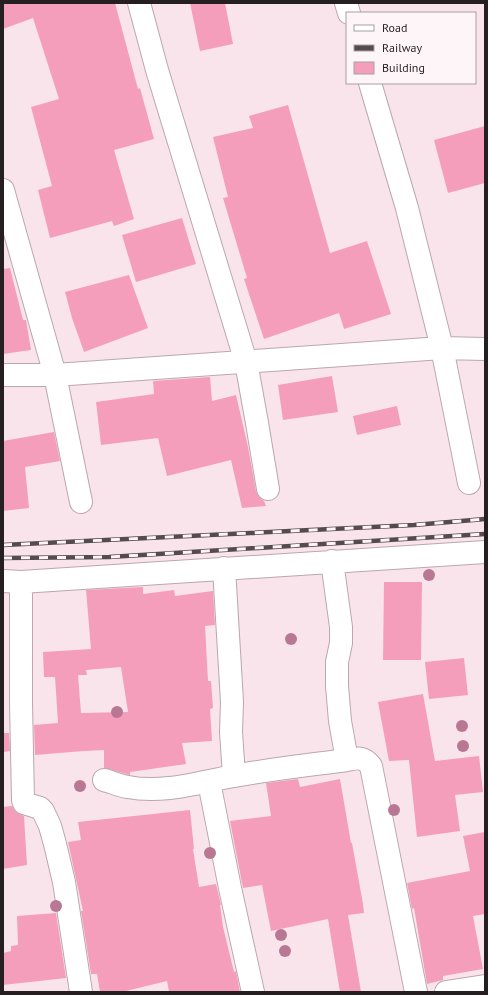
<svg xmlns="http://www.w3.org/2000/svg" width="488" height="995" font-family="'PT Sans',sans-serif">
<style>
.building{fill:#f59ebc;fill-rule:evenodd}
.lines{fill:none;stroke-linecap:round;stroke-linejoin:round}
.street-casing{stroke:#bba7ad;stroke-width:24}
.street{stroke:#fff;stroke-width:22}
.rail-casing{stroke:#554b4e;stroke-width:4.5}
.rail{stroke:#fef5f8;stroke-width:3;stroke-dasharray:9;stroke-linecap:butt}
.tree{fill:#b87894}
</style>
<rect width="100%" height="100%" fill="#fae4eb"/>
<path class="building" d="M 3,3 L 115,3 L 138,89 L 140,88 L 154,139 L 114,150 L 134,219 L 114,226 L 112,221 L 50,238 L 38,190 L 52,186 L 31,107 L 59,99 L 33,18 L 3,29 Z
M 190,3 L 225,3 L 233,44 L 200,51 Z
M 288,105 L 330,253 L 367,241 L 391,314 L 344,329 L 339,313 L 264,339 L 244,279 L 247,278 L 223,198 L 228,197 L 213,137 L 253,128 L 249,116 Z
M 485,126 L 485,183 L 448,193 L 434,140 Z
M 182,218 L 196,264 L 136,282 L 122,235 Z
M 10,268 L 23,320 L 26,320 L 31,350 L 3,354 L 3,269 Z
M 129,275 L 148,328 L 84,352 L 72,318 L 65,292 Z
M 332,376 L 338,412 L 283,420 L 278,385 Z
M 210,377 L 212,401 L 236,395 L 248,447 L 256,491 L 259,497 L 264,501 L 266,506 L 242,508 L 231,460 L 167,476 L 158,438 L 101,445 L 96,402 L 154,394 L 153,381 Z
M 397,406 L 401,425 L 357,435 L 353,416 Z
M 54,432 L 60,461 L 25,467 L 29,508 L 3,511 L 3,441 Z
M 384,582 L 422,582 L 421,660 L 383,660 Z
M 143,587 L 143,594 L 174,590 L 175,596 L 213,591 L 215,625 L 205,626 L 208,681 L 211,681 L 213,708 L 210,709 L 212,741 L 182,743 L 186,764 L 130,772 L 130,775 L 104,768 L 104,750 L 84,751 L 35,755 L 34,725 L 58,723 L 55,677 L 44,677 L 43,652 L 91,649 L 86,590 ZM 121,667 L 128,712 L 81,713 L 78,675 L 87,675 L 86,670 Z
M 464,658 L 468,695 L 429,699 L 425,662 Z
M 423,694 L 435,761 L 479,756 L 483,792 L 455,795 L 460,831 L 417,837 L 409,760 L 389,761 L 378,702 Z
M 3,733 L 9,733 L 10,751 L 3,752 Z
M 298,779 L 300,787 L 340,779 L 351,843 L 352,843 L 363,904 L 364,913 L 348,915 L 361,992 L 340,992 L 328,919 L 271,931 L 262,885 L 243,888 L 230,821 L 271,816 L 266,783 Z
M 12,806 L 16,812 L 24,816 L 27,865 L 3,869 L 3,807 Z
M 190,810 L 194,849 L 193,849 L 199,887 L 216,884 L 221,905 L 220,905 L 223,927 L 234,972 L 236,971 L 240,992 L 169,992 L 167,981 L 122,992 L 100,992 L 97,974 L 91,974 L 81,911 L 83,911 L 68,842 L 81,840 L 78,822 Z
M 485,832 L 485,914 L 473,916 L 483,969 L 443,976 L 443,980 L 427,984 L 414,908 L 412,909 L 407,883 L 470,871 L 463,836 Z
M 56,913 L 66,978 L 3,985 L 3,953 L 11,951 L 11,946 L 18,945 L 17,916 Z"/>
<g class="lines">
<defs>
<path id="street" d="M 139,3 L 157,70 L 246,362 L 257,423 L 268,489
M 346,3 L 349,13
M 370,83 L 407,208 L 442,348 L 469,483
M 3,190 L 55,375 L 81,502
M 3,375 L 55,375 L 442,348 L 485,349
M 332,561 L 341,627 L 341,643 L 337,662 L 337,686 L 340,721 L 347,760
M 224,568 L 232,702 L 231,732 L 234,776
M 3,581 L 21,582 L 485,552
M 21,582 L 21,703 L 23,800 L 24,803 L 40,808 L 43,811 L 50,826 L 55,844 L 64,882 L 81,992
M 104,780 C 112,782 120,786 128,787 C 163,794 200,782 234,776 C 271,769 309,765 347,760 C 358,758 363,756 371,766 L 416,992
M 209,782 L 230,888 L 253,992
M 446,992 L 485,986"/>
</defs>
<use href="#street" class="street-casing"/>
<use href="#street" class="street"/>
<defs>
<path id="rail" d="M 3,545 L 414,525 L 485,519
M 3,558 L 109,557 L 485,534"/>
</defs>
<use href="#rail" class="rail-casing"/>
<use href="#rail" class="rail"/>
</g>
<g class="tree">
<circle cx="429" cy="575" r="6"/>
<circle cx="291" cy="639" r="6"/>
<circle cx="117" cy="712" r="6"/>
<circle cx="462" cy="726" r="6"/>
<circle cx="463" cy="746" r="6"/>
<circle cx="80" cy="786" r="6"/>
<circle cx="394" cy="810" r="6"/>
<circle cx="210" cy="853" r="6"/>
<circle cx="56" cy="906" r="6"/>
<circle cx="281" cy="935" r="6"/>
<circle cx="285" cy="951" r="6"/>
</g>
<rect width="488" height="995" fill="none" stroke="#261f21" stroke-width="8"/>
<rect x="346" y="12" width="130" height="72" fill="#fef5f8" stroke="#a89fa2"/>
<rect x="354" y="25" width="20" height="6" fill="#ffffff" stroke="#a89fa2"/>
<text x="382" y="32" font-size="12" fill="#261f21">Road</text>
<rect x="354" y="45" width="20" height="6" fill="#554b4e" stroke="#a89fa2"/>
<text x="382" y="52" font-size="12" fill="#261f21">Railway</text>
<rect x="354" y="62" width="20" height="12" fill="#f59ebc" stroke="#a89fa2"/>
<text x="382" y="72" font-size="12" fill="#261f21">Building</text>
</svg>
